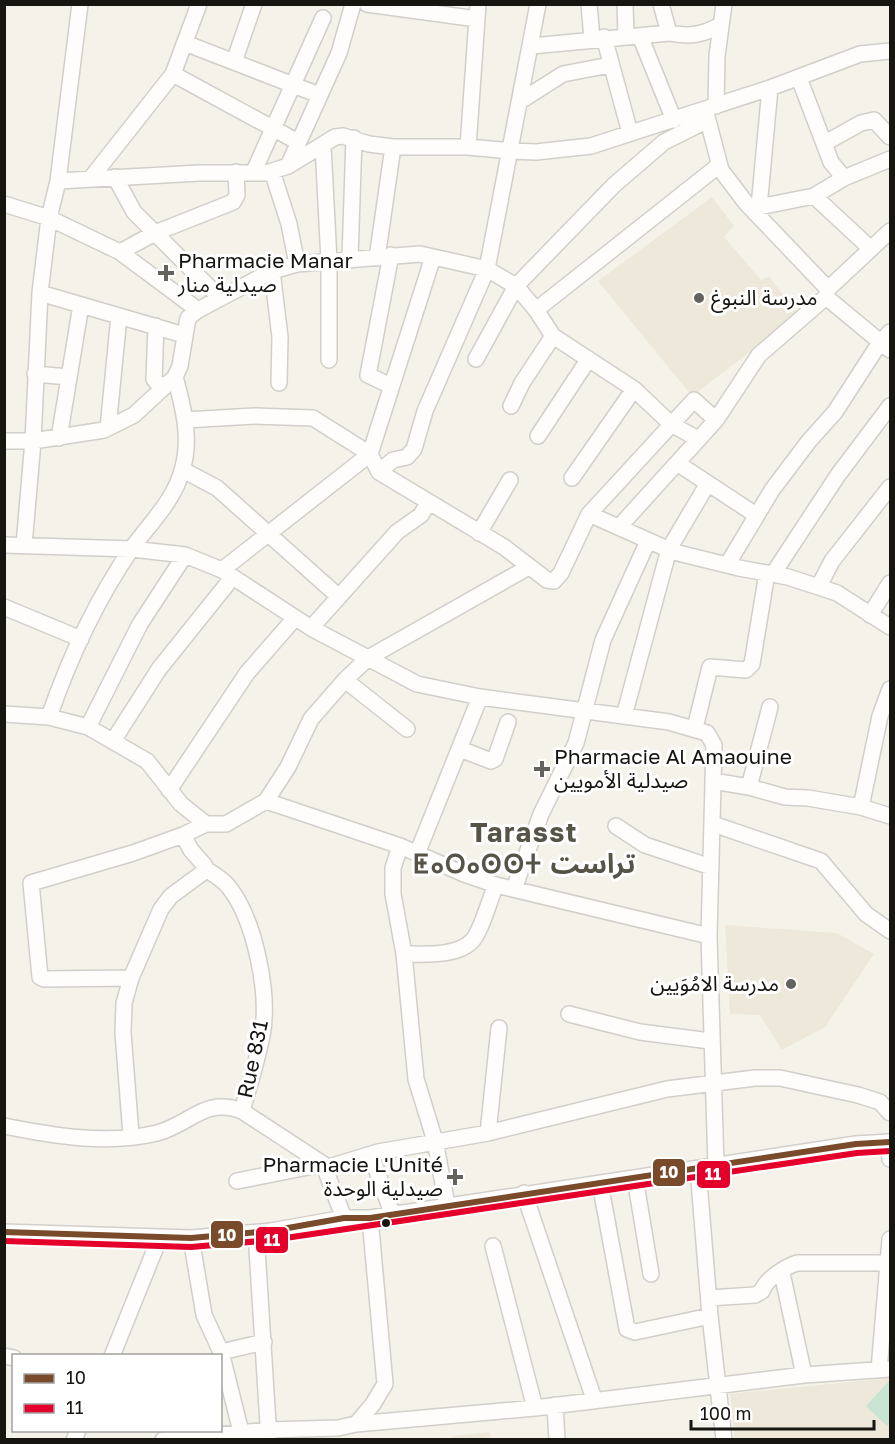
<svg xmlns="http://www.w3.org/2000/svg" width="895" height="1444" font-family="'Golos Text','Noto Sans Arabic','Noto Sans Tifinagh',sans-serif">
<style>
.built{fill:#ede8d9}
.green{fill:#c8e4d2}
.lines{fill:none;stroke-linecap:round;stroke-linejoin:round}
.minor-casing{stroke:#d1cfc9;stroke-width:18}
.minor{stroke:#fefdfc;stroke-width:15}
.bus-1-casing{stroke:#fff;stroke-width:10}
.bus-2-casing{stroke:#fff;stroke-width:10}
.bus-1{stroke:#7a4b2a;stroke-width:6}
.bus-2{stroke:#e4002b;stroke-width:6}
.poi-dot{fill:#64625c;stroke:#fff;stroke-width:2}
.bus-dot{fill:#161510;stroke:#fff;stroke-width:2}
.labels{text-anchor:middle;stroke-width:6;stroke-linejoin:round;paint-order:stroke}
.poi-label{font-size:21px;fill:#161510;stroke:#fff;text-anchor:start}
.street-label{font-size:21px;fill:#161510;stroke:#fff}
.district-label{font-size:27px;font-weight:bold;letter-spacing:1.5px;fill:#575347;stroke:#fff}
.line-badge{stroke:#fff;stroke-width:2}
.badge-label{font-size:16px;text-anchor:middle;font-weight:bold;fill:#fff}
</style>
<rect width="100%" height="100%" fill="#f5f2ea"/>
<path class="built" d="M 712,197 L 734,226 L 724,237 L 761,280 L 769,276 L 798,315 L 692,396 L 598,281 Z
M 725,925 L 837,933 L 874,954 L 825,1027 L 782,1050 L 760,1015 L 730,1014 Z
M 890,1378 L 890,1439 L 735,1439 L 730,1394 Z
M 490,1432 L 491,1439 L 452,1439 L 452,1436 Z"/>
<path class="green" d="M 890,1380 L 890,1422 L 887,1426 L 866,1406 Z"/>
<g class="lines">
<defs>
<path id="minor" d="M 367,4 L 477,19
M 589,4 L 592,39
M 625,4 L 626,36
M 661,4 L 669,33
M 640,36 L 674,120
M 604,37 L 630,133
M 185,43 L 319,95
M 532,46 L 669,33 C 690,37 702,35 721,25
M 234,62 L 254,4
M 173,74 L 298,142
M 799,78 L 831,162 L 844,178
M 519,102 L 563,74 L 610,65
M 716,106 L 717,56 L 724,4
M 706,113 L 721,170 L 746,203 L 828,289
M 825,143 L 861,123 L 874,120 L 890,137
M 323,145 L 329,261 L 329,360
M 468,147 L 478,4
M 288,166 L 339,53 L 353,4
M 254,171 L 323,18
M 272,171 L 289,224 L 297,264
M 115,177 L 134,212 L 220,298
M 91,178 L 173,74 L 199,4
M 58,181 L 80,4
M 814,196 L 844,178 L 890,159
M 4,204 L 49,218 L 58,181 L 199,173 L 266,173 L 288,166 L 335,137 L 343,136 L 369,144 L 393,147 L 468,147 L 511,151 L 536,152 L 591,146 L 770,88 L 860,54 L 890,51
M 759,207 L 814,196 L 871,249
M 755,213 L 759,207 L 770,88
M 120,252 L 155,233 L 233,202 L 237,195 L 236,172
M 391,255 L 368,375 L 391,386
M 350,258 L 354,138
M 377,258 L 393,147
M 272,271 L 280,337 L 279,383
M 40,293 L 49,218 L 120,252 L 198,310
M 826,297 L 890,350
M 536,310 L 718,166
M 156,326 L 154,379 L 157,383 L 166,385
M 476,359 L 516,286 L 614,185 L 664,142 L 708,120
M 35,374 L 68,377
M 511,406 L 522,383 L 553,336
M 185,420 L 254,416 L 313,418 L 370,454 L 379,472 L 504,547 L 547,580 L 554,581 L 561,573 L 589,514 L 674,552 L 739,568 L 788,577 L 837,593 L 890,627
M 108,428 L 119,316
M 538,436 L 588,360
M 59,438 L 81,305
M 4,441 L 33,441 L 40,293 L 184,335
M 677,463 L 756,515
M 183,470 L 217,488 L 338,596
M 379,472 L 393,460 L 407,457 L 414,449 L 425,411 L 487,269 L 538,4
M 572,478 L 634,389
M 589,514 L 694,400 L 716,420
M 619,527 L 716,420 L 759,355 L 826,297 L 828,289 L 890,231
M 479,533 L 510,480
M 4,545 L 132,549 L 185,555 L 222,570 L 311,628 L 417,684 L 480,697 L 669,722 L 707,733 L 714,745 L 709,936 L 716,1166
M 24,545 L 33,441 L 104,430 L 134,415 L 175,377 L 180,366 L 188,318 L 198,310 L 272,271 L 297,264 L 420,254 L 487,269 L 516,286 L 536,310 L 553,336 L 634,389 L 671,424 L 698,439
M 727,565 L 772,490 L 809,441 L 835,412 L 879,344 L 890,332
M 222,570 L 370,454 L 433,257
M 773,574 L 838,475 L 890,406
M 819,586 L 832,561 L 890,487
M 4,607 L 81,639
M 870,615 L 890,583
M 311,628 L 397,532 L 421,515 L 428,503
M 345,680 L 407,729
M 4,714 L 49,717 L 88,727 L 147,761 L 181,804 L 206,824 L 226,824 L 266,801 L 288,767 L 311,719 L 345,680 L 368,658 L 527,568
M 624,716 L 669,549 L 707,485
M 49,717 C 69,659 97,599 132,548 C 151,522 175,500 183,467 C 191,437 183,406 175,377
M 88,727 L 140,624 L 185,555
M 695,728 L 710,667 L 746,670 L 752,664 L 767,573
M 113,741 L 159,669 L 232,578
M 460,749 L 491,761 L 495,759 L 508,722
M 713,781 L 749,787 L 770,707
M 749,787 L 785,797 L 808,798 L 861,807 L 890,816
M 169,790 L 247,673 L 295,618
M 266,801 L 400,846 L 464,874 L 496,885 L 709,936
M 861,807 L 880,716 L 890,689
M 713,824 L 821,861 L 866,914 L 890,931
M 616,826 L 645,845 L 711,867
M 400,846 L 393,868 L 393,894 L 404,954 L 416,1079 L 435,1141 L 447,1205
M 417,854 L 480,697
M 206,869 C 213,874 222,879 228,886 C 255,919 270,994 262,1036 C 257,1061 249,1086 242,1111 L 323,1164 L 344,1218
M 514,889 L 541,814 L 576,743 L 603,640 L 648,541
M 404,954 C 423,954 457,957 472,941 C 481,932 490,898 496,885
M 131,978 L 44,979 L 40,977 L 31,883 L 133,853 L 183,835
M 569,1014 L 640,1032 L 710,1041
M 4,1126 C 54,1136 107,1145 157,1133 C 191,1124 204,1097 242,1111
M 488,1133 L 499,1028
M 131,1135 L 123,1033 L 124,1003 L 131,978 L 161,909 L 171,896 L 205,871 L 205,866 L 191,850 L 183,835 L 206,824
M 888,1142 L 890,1159
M 371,1155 L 392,1213
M 326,1168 L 378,1152 L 488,1133 L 667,1089 L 755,1078 L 780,1078 L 858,1095 L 880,1102 L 890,1113
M 698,1169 L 710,1316 L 724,1440
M 635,1178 L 651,1274
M 237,1181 L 323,1164
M 600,1183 L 627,1329 L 635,1332 L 710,1316
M 524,1193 L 594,1399
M 4,1232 L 191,1238 L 271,1231 L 344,1218 L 370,1218 L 856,1144 L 890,1142
M 256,1233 L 269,1440
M 191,1238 L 204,1315 L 221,1352 L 264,1342
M 493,1246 L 535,1408
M 782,1273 L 804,1375
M 709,1298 L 755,1295 L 762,1291 C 766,1279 785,1267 797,1263 L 889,1263
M 221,1352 L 241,1432
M 4,1356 L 14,1358
M 112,1356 L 160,1237
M 879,1370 L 890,1239
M 555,1405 L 557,1440
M 356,1424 L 373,1404 L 385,1384 L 370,1218
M 74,1440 L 78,1430
M 163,1440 L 269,1430 L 338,1428 L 356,1424 L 535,1408 L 804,1375 L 890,1369"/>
</defs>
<use href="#minor" class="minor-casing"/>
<use href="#minor" class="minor"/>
<defs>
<path id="bus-1" d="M 4,1232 L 191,1238 L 271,1231 L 344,1218 L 370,1218 L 856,1144 L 890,1142"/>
<path id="bus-2" d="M 4,1241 L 191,1247 L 272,1240 L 857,1153 L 890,1151"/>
</defs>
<use href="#bus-1" class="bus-1-casing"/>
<use href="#bus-2" class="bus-2-casing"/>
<use href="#bus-1" class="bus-1"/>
<use href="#bus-2" class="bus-2"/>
</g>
<g class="poi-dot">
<path d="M163 264h6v6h6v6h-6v6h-6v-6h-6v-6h6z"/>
<circle cx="699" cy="298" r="6"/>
<path d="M539 760h6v6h6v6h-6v6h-6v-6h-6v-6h6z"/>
<circle cx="791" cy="984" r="6"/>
<path d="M452 1168h6v6h6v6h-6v6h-6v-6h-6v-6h6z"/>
</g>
<circle class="bus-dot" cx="386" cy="1223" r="5"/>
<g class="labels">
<g class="poi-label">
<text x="178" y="268">Pharmacie Manar<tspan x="178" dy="24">صيدلية منار</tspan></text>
<text x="711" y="305">مدرسة النبوغ</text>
<text x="554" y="764">Pharmacie Al Amaouine<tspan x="554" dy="24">صيدلية الأمويين</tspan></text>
<text x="779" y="991" text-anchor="end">مدرسة الامُوَيين</text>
<text x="443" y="1172" text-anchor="end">Pharmacie L'Unité<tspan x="443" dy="24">صيدلية الوحدة</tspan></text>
</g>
<g class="street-label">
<text transform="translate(253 1059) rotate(-78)" y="7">Rue 831</text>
</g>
<g class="district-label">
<text x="524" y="842">Tarasst<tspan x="524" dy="31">ⵟⴰⵔⴰⵙⵙⵜ تراست</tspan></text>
</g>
</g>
<g class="line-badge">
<rect x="652" y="1158" width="34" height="29" rx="6" fill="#7a4b2a"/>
<rect x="696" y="1160" width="35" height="29" rx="6" fill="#e4002b"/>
<rect x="210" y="1220" width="34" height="29" rx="6" fill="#7a4b2a"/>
<rect x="255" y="1226" width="34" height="28" rx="6" fill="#e4002b"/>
</g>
<g class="badge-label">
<text x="669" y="1178">10</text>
<text x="713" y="1180">11</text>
<text x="227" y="1241">10</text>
<text x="272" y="1246">11</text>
</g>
<rect width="895" height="1444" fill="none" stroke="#161510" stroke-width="12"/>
<rect x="12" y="1354" width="210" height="78" fill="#ffffff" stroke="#a2a19f" stroke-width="1.5"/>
<rect x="24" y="1374" width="30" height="9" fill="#7a4b2a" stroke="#a2a19f" stroke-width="1.5"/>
<text x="66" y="1384" font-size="18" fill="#161510">10</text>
<rect x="24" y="1404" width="30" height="9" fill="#e4002b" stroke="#a2a19f" stroke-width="1.5"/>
<text x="66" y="1414" font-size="18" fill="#161510">11</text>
<path d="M691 1420v9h183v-9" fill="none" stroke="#161510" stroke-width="3"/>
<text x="700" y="1420" font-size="18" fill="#161510" stroke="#ffffff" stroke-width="4.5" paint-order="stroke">100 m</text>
</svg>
